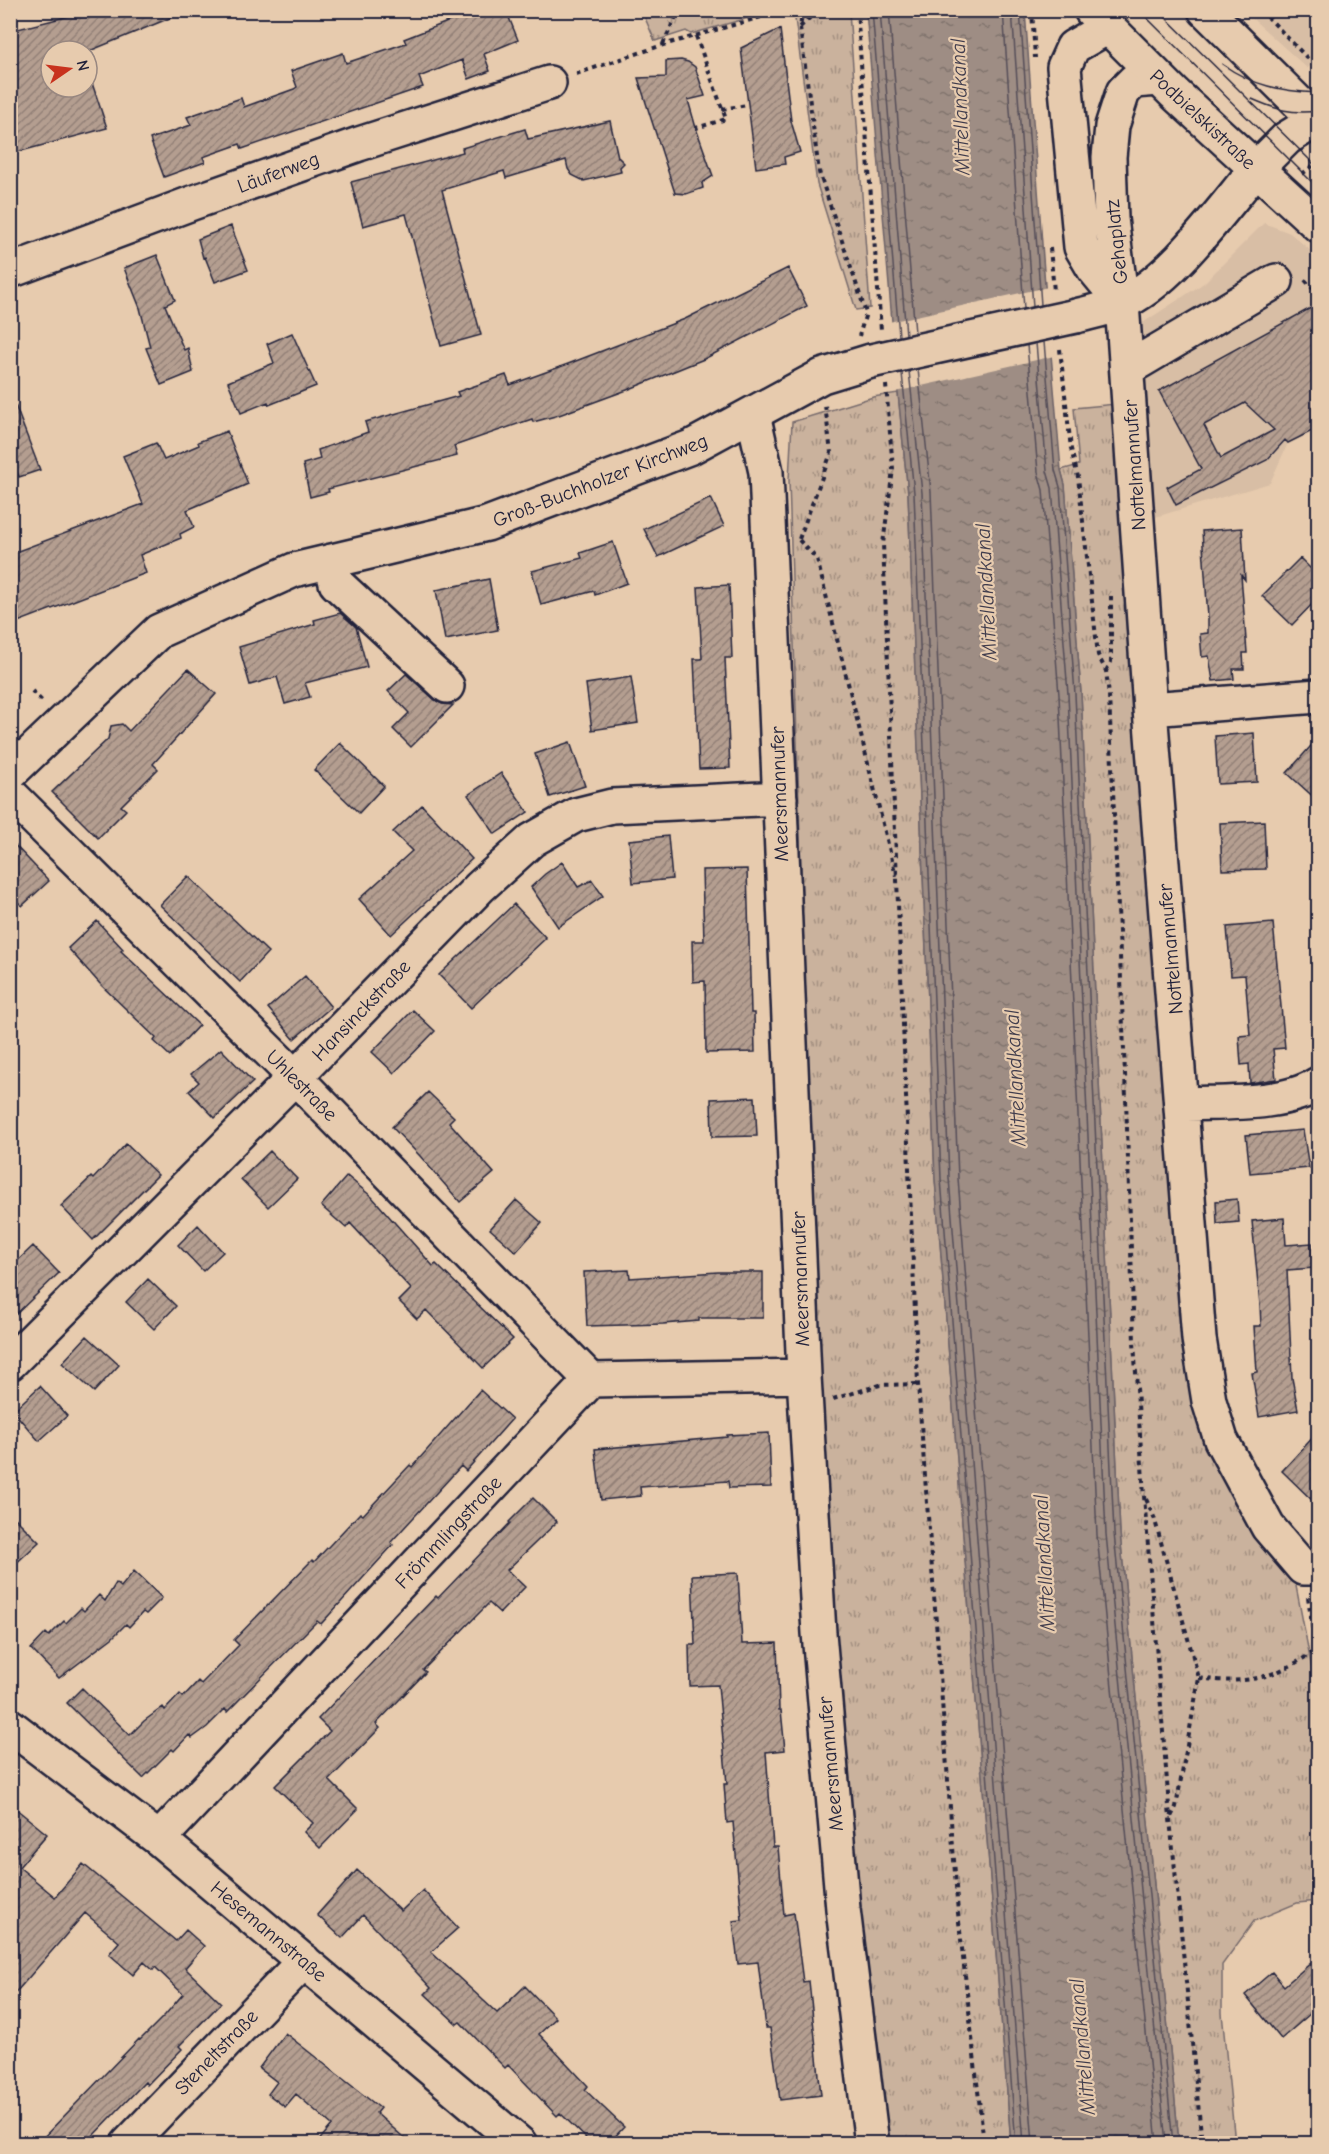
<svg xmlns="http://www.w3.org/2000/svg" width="1329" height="2154" font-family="'Comic Neue',sans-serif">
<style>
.built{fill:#d8bea5}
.park{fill:url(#park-tufts);stroke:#766a6c;stroke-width:1.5}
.water{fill:url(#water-ripples);stroke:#6c6267;stroke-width:1.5}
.pier{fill:#e7cbae}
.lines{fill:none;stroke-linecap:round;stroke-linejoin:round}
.shore{stroke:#544d58;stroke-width:1.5}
.building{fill:url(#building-hatch);stroke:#22223b;stroke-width:1.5;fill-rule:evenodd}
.minor-casing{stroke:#22223b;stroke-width:38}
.major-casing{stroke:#22223b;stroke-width:38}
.path{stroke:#22223b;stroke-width:4;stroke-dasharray:4.5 4.5;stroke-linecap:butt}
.minor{stroke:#e7cbae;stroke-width:33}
.major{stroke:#e7cbae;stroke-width:33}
.tram{stroke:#22223b;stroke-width:1.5}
.minor-bridge-casing{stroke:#22223b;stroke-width:38;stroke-linecap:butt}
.minor-bridge{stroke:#e7cbae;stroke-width:33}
.labels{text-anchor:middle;stroke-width:4.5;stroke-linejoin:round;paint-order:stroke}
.street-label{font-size:20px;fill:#22223b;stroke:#e7cbae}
.water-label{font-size:21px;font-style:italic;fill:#413d4d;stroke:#e7cbae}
</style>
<defs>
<pattern id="park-tufts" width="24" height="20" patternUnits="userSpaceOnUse" patternTransform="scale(1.5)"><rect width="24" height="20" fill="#cab29d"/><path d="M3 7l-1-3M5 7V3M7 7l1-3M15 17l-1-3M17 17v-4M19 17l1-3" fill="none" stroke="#a49081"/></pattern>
<pattern id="water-ripples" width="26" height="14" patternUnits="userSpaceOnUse" patternTransform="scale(1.5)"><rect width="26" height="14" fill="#9e8d84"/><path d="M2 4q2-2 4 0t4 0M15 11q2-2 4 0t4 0" fill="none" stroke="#80736d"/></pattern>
<pattern id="building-hatch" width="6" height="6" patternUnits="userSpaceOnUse" patternTransform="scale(1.5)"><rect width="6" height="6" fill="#b49e90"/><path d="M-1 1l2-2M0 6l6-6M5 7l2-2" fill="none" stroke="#928077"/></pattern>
</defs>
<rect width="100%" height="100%" fill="#e7cbae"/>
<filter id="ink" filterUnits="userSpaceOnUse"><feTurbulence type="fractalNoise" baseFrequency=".0167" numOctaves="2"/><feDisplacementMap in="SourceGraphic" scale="12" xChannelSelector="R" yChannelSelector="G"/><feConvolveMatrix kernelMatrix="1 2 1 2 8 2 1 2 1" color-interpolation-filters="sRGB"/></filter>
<g filter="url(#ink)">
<path class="built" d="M 1244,11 L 1318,11 L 1318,63 L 1307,68 Z
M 1264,223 L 1290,233 L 1318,257 L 1318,427 L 1288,443 L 1270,483 L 1125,526 L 1138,326 L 1204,283 Z"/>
<path class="park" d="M 642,11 L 773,11 L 691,34 L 686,31 L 655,41 Z
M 794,11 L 849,11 L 870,308 L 856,310 L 817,184 Z
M 898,393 L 908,493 L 935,1179 L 1011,2143 L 884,2143 L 836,1682 L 814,1295 L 789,480 L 792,422 L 873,397 Z
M 1116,404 L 1188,1339 L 1296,1586 L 1318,1700 L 1318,1901 L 1297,1903 L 1254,1921 L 1222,1965 L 1222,2013 L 1235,2143 L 1179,2143 L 1120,1533 L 1081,693 L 1065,485 L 1061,470 L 1079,465 L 1074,408 Z"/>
<path class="water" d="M 866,11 L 1025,11 L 1045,285 L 1061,470 L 1065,485 L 1081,693 L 1120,1533 L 1179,2143 L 1011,2143 L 935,1179 L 908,493 L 898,393 Z"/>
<path class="pier" d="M 1048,287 L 1054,356 L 895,392 L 889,322 Z"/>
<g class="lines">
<path class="shore" d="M 872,10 L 899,336
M 880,10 L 906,335
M 889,10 L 915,333
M 1003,10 L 1024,309
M 1012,10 L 1033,307
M 1020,10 L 1041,305
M 1044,342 L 1055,470 L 1060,487 L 1075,694 L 1114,1533 L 1173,2144
M 1036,343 L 1047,471 L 1052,488 L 1068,694 L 1106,1534 L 1166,2144
M 1027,345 L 1038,472 L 1043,490 L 1059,695 L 1097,1535 L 1157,2144
M 918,369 L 931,492 L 958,1178 L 1033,2144
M 909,371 L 922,493 L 949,1178 L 1024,2144
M 902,373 L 914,493 L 941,1179 L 1016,2144"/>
</g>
<path class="building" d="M 127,10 L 187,11 L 87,52 L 51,51 L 51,87 L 87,87 L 87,68 L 107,128 L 10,154 L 10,31 L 77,14 Z
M 478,10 L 506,10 L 518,40 L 484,54 L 490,71 L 469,79 L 462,60 L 419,77 L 423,87 L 242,149 L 240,144 L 203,157 L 205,162 L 164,177 L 150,139 L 191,125 L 187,117 L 241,98 L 244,107 L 294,89 L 297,87 L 291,71 L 343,53 L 346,63 L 406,43 L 404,39 Z
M 780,29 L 791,121 L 800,152 L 784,157 L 785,164 L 756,168 L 741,48 Z
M 681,60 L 688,62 L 695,67 L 705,96 L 688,100 L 696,128 L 713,176 L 702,183 L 703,188 L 686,194 L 675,193 L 638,78 L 666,77 L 666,61 Z
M 610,121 L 618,157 L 624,163 L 620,167 L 621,172 L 584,181 L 572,175 L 568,169 L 566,160 L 506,178 L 504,171 L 442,190 L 481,335 L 441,346 L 406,214 L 363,226 L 351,182 L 463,152 L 462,148 L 525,129 L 528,139 Z
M 231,226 L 248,270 L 215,282 L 205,257 L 203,258 L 198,239 Z
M 157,255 L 175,300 L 165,305 L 184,350 L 188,348 L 193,372 L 161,385 L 146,348 L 150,347 L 140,308 L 124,268 Z
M 788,268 L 807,306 L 704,359 L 627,390 L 559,415 L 533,422 L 532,419 L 454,446 L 457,456 L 328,489 L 329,492 L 310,497 L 303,464 L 320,459 L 318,450 L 368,432 L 365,422 L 459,396 L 457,392 L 506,375 L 510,385 L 568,364 L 685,319 Z
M 1318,304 L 1318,428 L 1288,443 L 1285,440 L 1267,460 L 1176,505 L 1167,487 L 1201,469 L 1159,391 ZM 1245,403 L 1274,430 L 1221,458 L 1204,425 Z
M 292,333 L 316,386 L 269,405 L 268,402 L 241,413 L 228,382 L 274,363 L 267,344 Z
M 12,397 L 40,470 L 19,477 L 10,454 L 10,398 Z
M 227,431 L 248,484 L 187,510 L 194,527 L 180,534 L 181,538 L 140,555 L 146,573 L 10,625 L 10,554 L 143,504 L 123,456 L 156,443 L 164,460 L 199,445 L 198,442 Z
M 711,498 L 724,526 L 658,557 L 644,529 Z
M 1242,528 L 1245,580 L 1241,575 L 1247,653 L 1243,653 L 1244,669 L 1233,669 L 1234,679 L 1213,681 L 1209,656 L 1202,657 L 1200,634 L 1208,633 L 1208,618 L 1202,531 Z
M 613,542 L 627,583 L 595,595 L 594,591 L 541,605 L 532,571 L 582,558 L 580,553 Z
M 1300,558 L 1318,576 L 1318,598 L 1292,625 L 1262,596 Z
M 489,579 L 498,630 L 445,640 L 436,590 Z
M 729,585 L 732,658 L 725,658 L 730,768 L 699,769 L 694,659 L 702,659 L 698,587 Z
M 340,613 L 356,627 L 367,667 L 305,683 L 310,697 L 285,704 L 277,677 L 250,685 L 239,647 L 315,624 L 314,620 Z
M 188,669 L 216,694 L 153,764 L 158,769 L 121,806 L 126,810 L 98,838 L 52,792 L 108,739 L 111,726 L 122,724 L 129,731 Z
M 406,674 L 435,700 L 442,704 L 453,705 L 411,747 L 393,729 L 409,713 L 388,691 Z
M 631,677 L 638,723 L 592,730 L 586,684 Z
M 1254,733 L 1257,782 L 1218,784 L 1215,736 Z
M 1318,738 L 1318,801 L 1287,773 Z
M 570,742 L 585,786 L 550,797 L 535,754 Z
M 340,743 L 384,786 L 359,813 L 314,770 Z
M 501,773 L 528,812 L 495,834 L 468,795 Z
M 422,805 L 472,859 L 391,935 L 359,899 L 412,851 L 393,832 Z
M 1264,821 L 1266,869 L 1222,870 L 1220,823 Z
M 668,836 L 672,879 L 633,883 L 629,840 Z
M 10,840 L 49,881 L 22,906 L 10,894 Z
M 562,862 L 578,887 L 592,880 L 603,896 L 558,927 L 531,887 L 545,874 Z
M 747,869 L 751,1013 L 754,1013 L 755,1052 L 706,1053 L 705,981 L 693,982 L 692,941 L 704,941 L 702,870 Z
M 188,876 L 268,952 L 240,982 L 160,905 Z
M 514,904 L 546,938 L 471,1008 L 439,975 Z
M 97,921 L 123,949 L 121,951 L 199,1025 L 170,1056 L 154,1041 L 156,1038 L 101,985 L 68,948 Z
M 1273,923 L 1285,1048 L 1273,1049 L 1276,1079 L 1250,1083 L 1249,1064 L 1241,1065 L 1239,1036 L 1250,1035 L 1245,975 L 1231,976 L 1227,927 Z
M 305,976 L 331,1007 L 294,1039 L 268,1008 Z
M 413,1010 L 435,1031 L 394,1073 L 372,1052 Z
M 221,1049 L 253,1082 L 215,1118 L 189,1091 L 199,1082 L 191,1074 Z
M 428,1092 L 454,1117 L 449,1122 L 494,1173 L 460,1202 L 420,1156 L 392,1127 Z
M 755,1097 L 757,1136 L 712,1137 L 711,1099 Z
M 1303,1130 L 1309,1168 L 1250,1173 L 1246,1135 Z
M 126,1144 L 158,1175 L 93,1240 L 61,1206 L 91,1177 L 93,1179 Z
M 270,1151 L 297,1179 L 268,1207 L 241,1179 Z
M 347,1176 L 372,1197 L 433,1266 L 436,1264 L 513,1339 L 483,1368 L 426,1310 L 417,1319 L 399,1301 L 411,1289 L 350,1223 L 346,1228 L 321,1206 Z
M 1237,1199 L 1239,1222 L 1217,1224 L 1216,1201 Z
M 516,1200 L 542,1223 L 516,1252 L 490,1229 Z
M 1284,1218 L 1286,1245 L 1312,1243 L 1314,1268 L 1287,1270 L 1292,1378 L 1298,1410 L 1259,1417 L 1252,1373 L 1257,1372 L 1254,1326 L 1261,1326 L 1260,1305 L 1252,1221 Z
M 198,1225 L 223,1252 L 203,1271 L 178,1245 Z
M 33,1246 L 59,1273 L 10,1320 L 10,1268 Z
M 629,1270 L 630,1278 L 718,1272 L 763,1272 L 763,1318 L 699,1318 L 699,1321 L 663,1324 L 587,1326 L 584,1272 Z
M 148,1279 L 176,1306 L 154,1329 L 126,1302 Z
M 87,1336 L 119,1365 L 94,1392 L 62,1363 Z
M 40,1386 L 67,1416 L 39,1441 L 13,1411 Z
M 480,1390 L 512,1419 L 466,1471 L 461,1466 L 391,1542 L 393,1545 L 321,1624 L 317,1621 L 227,1712 L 225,1709 L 207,1727 L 192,1738 L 189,1735 L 174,1751 L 172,1749 L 143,1778 L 67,1703 L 82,1688 L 130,1735 L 144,1721 L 163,1707 L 165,1710 L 180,1694 L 183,1697 L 198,1681 L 201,1684 L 239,1645 L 234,1640 L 312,1560 L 314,1562 L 360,1513 L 363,1515 L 410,1465 L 412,1467 Z
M 1318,1432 L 1318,1506 L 1282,1471 Z
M 769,1433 L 771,1487 L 729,1488 L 728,1481 L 640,1487 L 641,1496 L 601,1500 L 595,1449 L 727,1437 L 727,1435 Z
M 533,1498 L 557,1522 L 507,1570 L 525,1587 L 500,1613 L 489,1603 L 423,1670 L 426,1672 L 376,1724 L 380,1728 L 329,1780 L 358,1809 L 320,1848 L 304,1832 L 313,1823 L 275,1786 L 330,1731 L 318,1719 L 436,1596 L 438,1598 L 510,1523 L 509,1522 Z
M 10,1513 L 39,1542 L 10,1569 Z
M 134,1571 L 162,1598 L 146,1614 L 143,1612 L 129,1627 L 126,1624 L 112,1638 L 59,1678 L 31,1649 L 46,1633 L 49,1636 L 64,1621 L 66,1623 L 81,1608 L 84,1611 L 99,1595 L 105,1601 L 116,1583 L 121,1587 Z
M 738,1573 L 742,1644 L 777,1643 L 779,1710 L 781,1710 L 785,1750 L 766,1752 L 773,1847 L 778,1847 L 784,1915 L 794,1913 L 803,1982 L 809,1981 L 821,2095 L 780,2100 L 770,2028 L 766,2028 L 758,1962 L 738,1964 L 733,1921 L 742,1920 L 733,1822 L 727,1823 L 724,1784 L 727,1784 L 718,1685 L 690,1686 L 689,1645 L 695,1645 L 692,1575 Z
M 10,1804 L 47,1834 L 19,1867 L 55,1897 L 83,1864 L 176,1941 L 186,1930 L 204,1946 L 185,1968 L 221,2003 L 179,2046 L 182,2049 L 147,2085 L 145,2082 L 85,2144 L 37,2144 L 139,2039 L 140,2040 L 165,2015 L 183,1994 L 155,1967 L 153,1970 L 144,1962 L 133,1975 L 109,1954 L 119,1942 L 85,1913 L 10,1999 Z
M 357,1870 L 401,1911 L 423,1890 L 458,1928 L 431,1952 L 497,2013 L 525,1986 L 556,2018 L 539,2034 L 588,2086 L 585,2090 L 624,2127 L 608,2144 L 592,2144 L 560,2113 L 557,2116 L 508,2065 L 505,2068 L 460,2022 L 457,2024 L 425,1994 L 431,1988 L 363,1915 L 342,1938 L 317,1915 Z
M 1318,1957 L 1318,2007 L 1281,2039 L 1245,1995 L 1272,1972 L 1284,1986 Z
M 285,2033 L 380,2108 L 376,2113 L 411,2144 L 316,2144 L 332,2125 L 296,2094 L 285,2107 L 268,2094 L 277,2082 L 259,2068 Z"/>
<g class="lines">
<defs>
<path id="minor" d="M 1108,27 L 1073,47 L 1064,67 L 1081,247 L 1094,269 L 1122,303
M 1159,79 L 1134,81 L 1123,92 L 1112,126 L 1109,157 L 1111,219 L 1122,303 L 1150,709 L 1199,1339 L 1209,1401 L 1221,1440 L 1268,1527 L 1303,1568 L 1318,1568
M 10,271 L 192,203 L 359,144 L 549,83
M 1076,316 C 1091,312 1107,309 1121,303 C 1169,284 1222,209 1256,169
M 1127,369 L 1276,281
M 753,414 L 766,472 L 804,1376 L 819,1633 L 843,1909 L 872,2144
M 331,561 L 336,583 L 447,686
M 1150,709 L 1318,696
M 10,773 L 159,631 L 294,570 L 487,524 L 691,447 L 822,376 L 871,361
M 10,794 L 295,1077 L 591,1380
M 1182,1104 C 1223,1102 1284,1106 1318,1084
M 10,1363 L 295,1077 L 480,887 L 532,840 L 576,815 L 612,806 L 780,798
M 10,1726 L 159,1839 L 520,2144
M 159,1839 L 591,1380 L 804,1376
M 128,2144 L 304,1961"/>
<path id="major" d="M 1091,10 L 1174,93 L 1318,225
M 1205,10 L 1318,122
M 1256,169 L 1287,138 L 1318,119"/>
</defs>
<use href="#minor" class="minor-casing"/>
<use href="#major" class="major-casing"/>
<path class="path" d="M 803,10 L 800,27 L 819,172 L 866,313 L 859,336
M 857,10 L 881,330
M 1032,10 L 1035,58
M 1261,10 L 1309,60 L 1318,56
M 10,11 L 11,10
M 1053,14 L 1064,17
M 800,27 L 813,15 L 814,10
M 696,36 L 726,119 L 696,128
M 663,44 L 679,10
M 576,74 L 663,45 L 786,10
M 722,109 L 747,105
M 1302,174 L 1318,162
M 1050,248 L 1054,291
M 1305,280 L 1317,293
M 1060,349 L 1071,449 L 1078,477 L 1098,655 L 1106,671 L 1109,695 L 1126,1098 L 1134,1342 L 1144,1496 L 1170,1819 L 1202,2144
M 886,385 L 893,469 L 883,544 L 918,1384 L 958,1913 L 984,2144
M 799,539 L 831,453 L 825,405
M 799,540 L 817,559 L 896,876
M 1106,671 L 1111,662 L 1111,596
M 32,691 L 43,702
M 833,1399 L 880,1385 L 918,1384
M 1146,1499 L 1154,1517 L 1199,1678 L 1176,1807 L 1170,1819
M 1308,1597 L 1318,1667
M 1199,1678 C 1249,1685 1274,1678 1315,1651"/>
<use href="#minor" class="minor"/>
<use href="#major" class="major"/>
<path class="tram" d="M 1139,10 L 1318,188
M 1158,10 L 1318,168
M 1222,64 C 1253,86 1281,91 1318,93
M 1252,99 C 1277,110 1291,114 1318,111"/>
<defs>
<path id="minor-bridge" d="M 871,361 L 1076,316"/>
</defs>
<use href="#minor-bridge" class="minor-bridge-casing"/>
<use href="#minor-bridge" class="minor-bridge"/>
</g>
</g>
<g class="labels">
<g class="street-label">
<text transform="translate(1203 119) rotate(43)" y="7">Podbielskistraße</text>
<text transform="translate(278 172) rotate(-20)" y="7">Läuferweg</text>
<text transform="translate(1116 242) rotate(-96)" y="7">Gehaplatz</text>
<text transform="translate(1134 465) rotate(-94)" y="7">Nottelmannufer</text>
<text transform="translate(600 480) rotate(-21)" y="7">Groß-Buchholzer Kirchweg</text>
<text transform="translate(779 794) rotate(-92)" y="7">Meersmannufer</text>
<text transform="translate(1170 949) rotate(-95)" y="7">Nottelmannufer</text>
<text transform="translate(361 1010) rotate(-46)" y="7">Hansinckstraße</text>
<text transform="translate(302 1085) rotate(45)" y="7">Uhlestraße</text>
<text transform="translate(800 1279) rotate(-92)" y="7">Meersmannufer</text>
<text transform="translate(448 1532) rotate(-47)" y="7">Frömmlingstraße</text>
<text transform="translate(830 1764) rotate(-95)" y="7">Meersmannufer</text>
<text transform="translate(269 1931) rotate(40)" y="7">Hesemannstraße</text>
<text transform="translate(216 2052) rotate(-46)" y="7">Steneltstraße</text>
</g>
<g class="water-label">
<text transform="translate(960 107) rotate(-92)" y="7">Mittellandkanal</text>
<text transform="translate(986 592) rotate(-93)" y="7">Mittellandkanal</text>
<text transform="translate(1015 1078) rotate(-93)" y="7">Mittellandkanal</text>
<text transform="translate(1044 1563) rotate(-93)" y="7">Mittellandkanal</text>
<text transform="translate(1082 2047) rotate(-95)" y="7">Mittellandkanal</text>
</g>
</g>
<rect width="1329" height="2154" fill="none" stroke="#e7cbae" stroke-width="36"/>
<rect x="18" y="18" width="1293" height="2118" fill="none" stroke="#22223b" stroke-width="2" filter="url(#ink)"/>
<g transform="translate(69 69) rotate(76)"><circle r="28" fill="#e7cbae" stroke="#988780" stroke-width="1.5"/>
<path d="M0-4.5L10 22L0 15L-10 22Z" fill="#c8321e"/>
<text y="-9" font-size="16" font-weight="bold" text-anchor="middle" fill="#22223b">N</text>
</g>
</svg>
